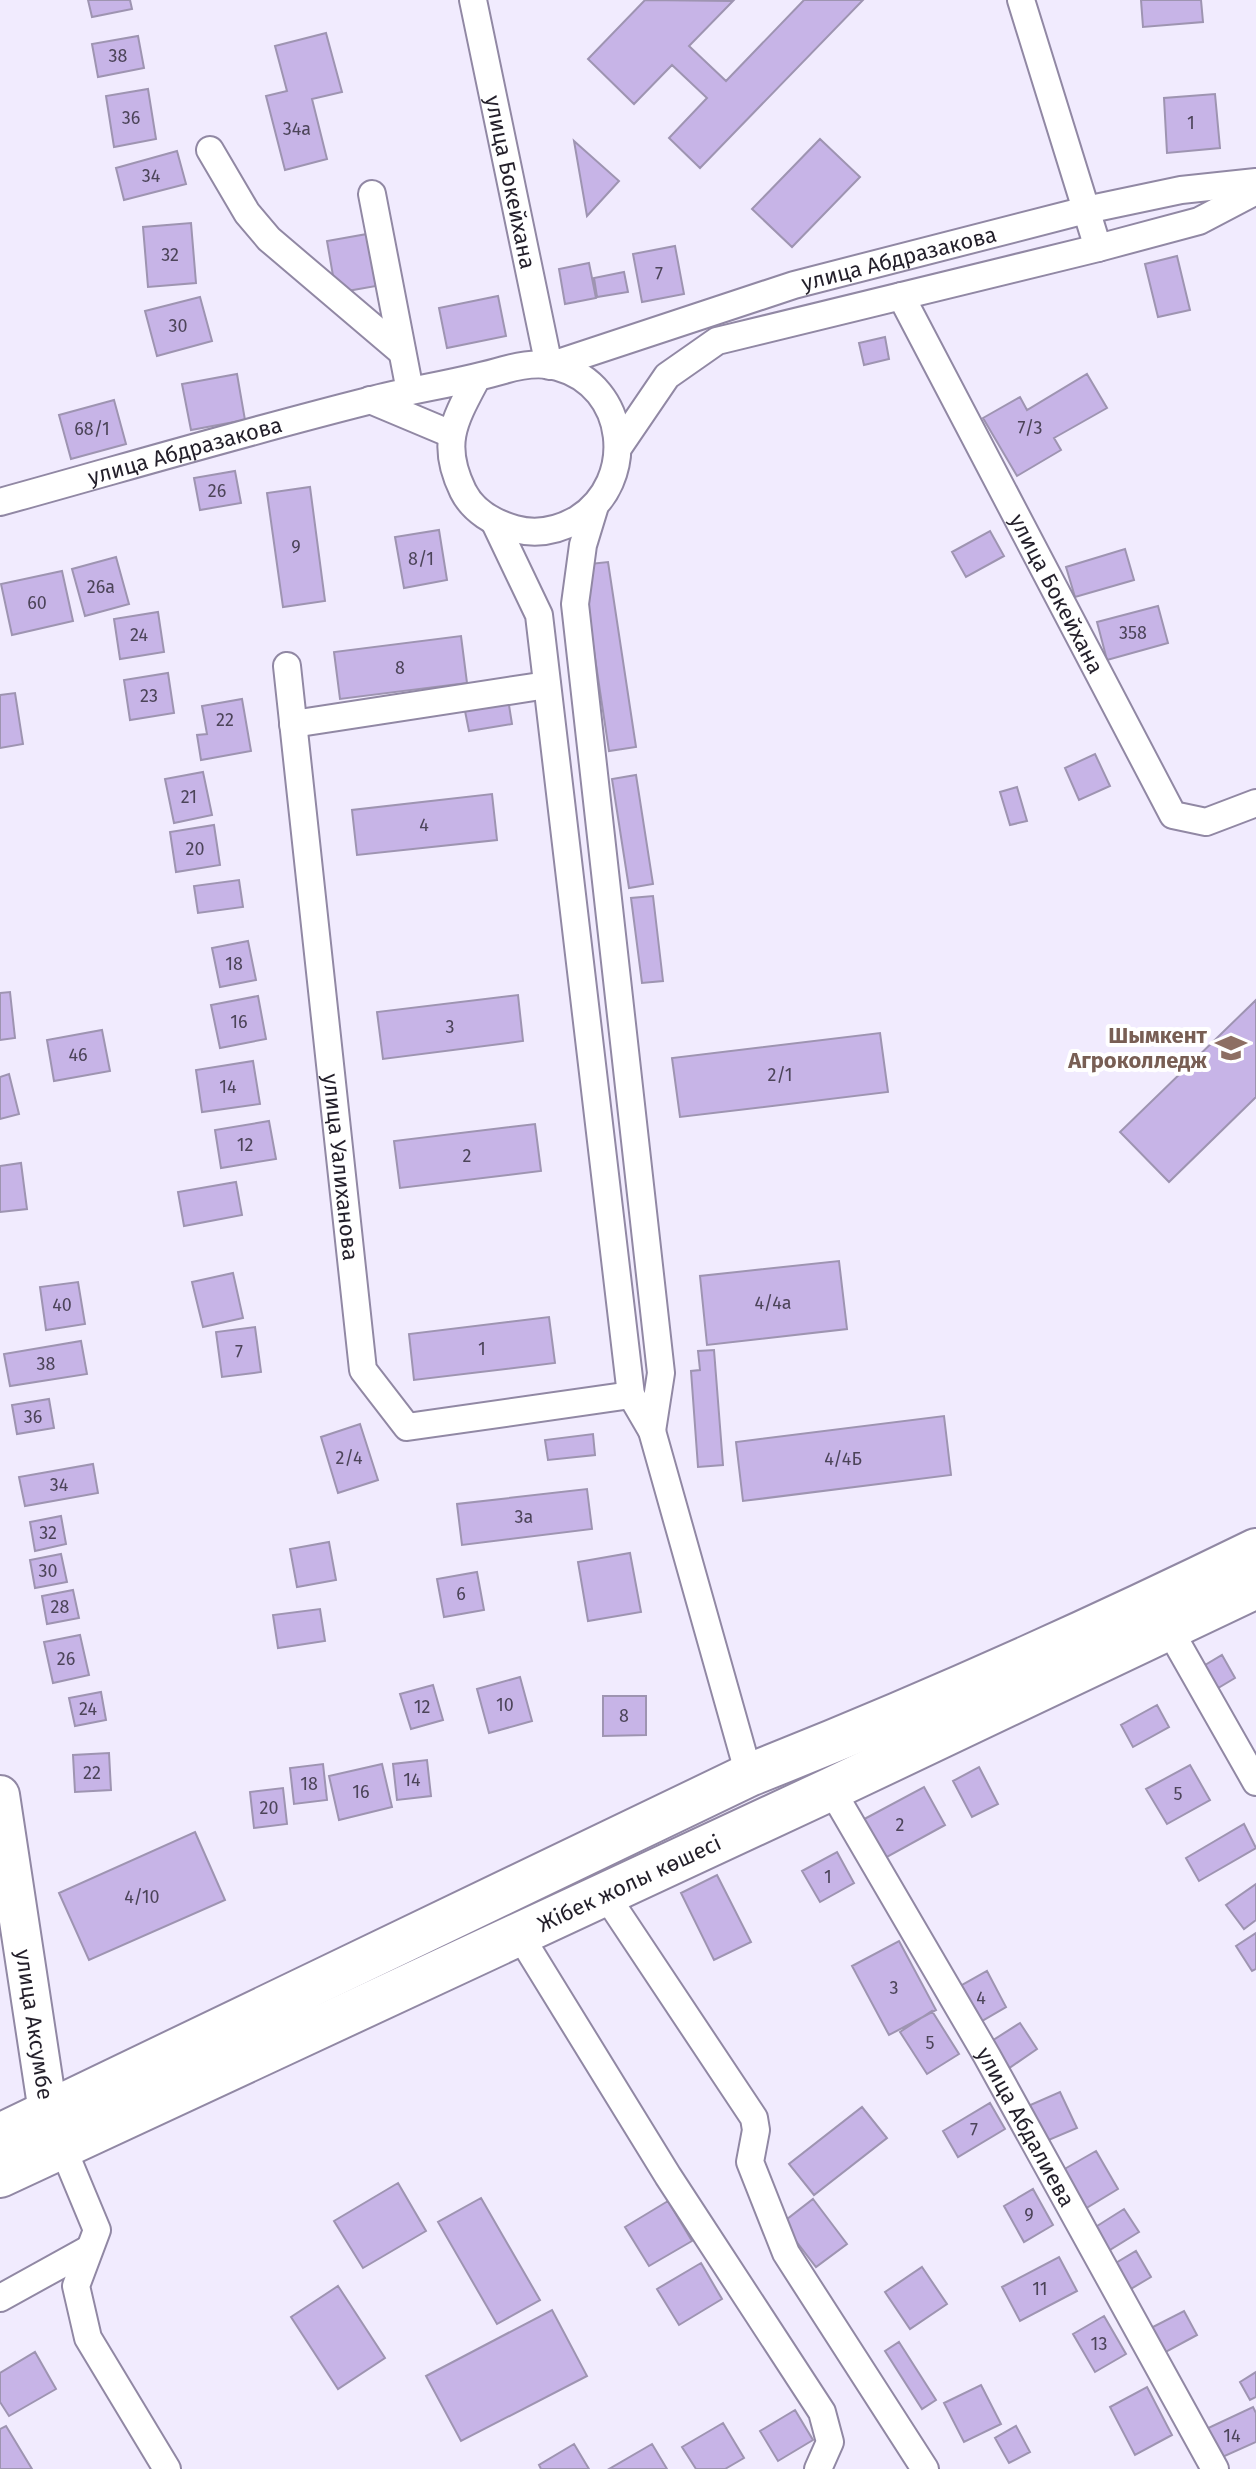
<svg xmlns="http://www.w3.org/2000/svg" width="1256" height="2469" font-family="'Fira Sans',sans-serif">
<style>
.building{fill:#c7b4e7;stroke:#9e94b1;stroke-width:2}
.lines{fill:none;stroke-linecap:round;stroke-linejoin:round}
.minor-casing{stroke:#9188a4;stroke-width:30}
.secondary-casing{stroke:#9188a4;stroke-width:42}
.primary-casing{stroke:#9188a4;stroke-width:46}
.minor{stroke:#fff;stroke-width:26}
.secondary{stroke:#fff;stroke-width:38}
.primary{stroke:#fff;stroke-width:42}
.labels{text-anchor:middle;stroke-width:8;stroke-linejoin:round;paint-order:stroke}
.number-label{font-size:18px;fill:#4c4459}
.street-label{font-size:22px;fill:#231f2a;stroke:#fff}
.education-label{font-size:22px;font-weight:bold;fill:#785e54;stroke:#fff;text-anchor:end}
</style>
<rect width="100%" height="100%" fill="#f1ebfe"/>
<path class="building" d="M 88,0 L 130,0 L 132,9 L 92,17 Z
M 645,0 L 733,1 L 689,46 L 726,81 L 804,0 L 863,0 L 700,168 L 669,138 L 707,98 L 672,65 L 634,104 L 588,59 Z
M 1141,0 L 1201,0 L 1203,22 L 1143,27 Z
M 326,33 L 342,92 L 312,99 L 327,159 L 285,170 L 266,96 L 287,91 L 275,46 Z
M 138,36 L 144,68 L 98,77 L 92,44 Z
M 148,89 L 156,139 L 114,147 L 106,96 Z
M 1215,94 L 1220,148 L 1167,153 L 1164,98 Z
M 820,139 L 860,177 L 792,247 L 752,209 Z
M 574,141 L 619,181 L 587,216 Z
M 177,151 L 186,184 L 124,200 L 116,168 Z
M 191,223 L 196,283 L 148,287 L 143,227 Z
M 367,234 L 376,286 L 336,293 L 327,241 Z
M 675,246 L 684,294 L 642,302 L 633,254 Z
M 1177,256 L 1190,310 L 1158,317 L 1145,264 Z
M 589,263 L 596,298 L 565,304 L 559,269 Z
M 624,272 L 628,292 L 597,297 L 594,278 Z
M 498,296 L 506,336 L 447,348 L 439,308 Z
M 200,297 L 212,341 L 157,356 L 145,311 Z
M 885,337 L 889,359 L 864,365 L 859,343 Z
M 237,374 L 245,420 L 191,430 L 182,384 Z
M 1087,374 L 1107,408 L 1054,438 L 1061,450 L 1017,476 L 983,418 L 1020,397 L 1027,410 Z
M 114,400 L 126,444 L 71,459 L 59,415 Z
M 235,471 L 241,503 L 200,510 L 194,478 Z
M 310,487 L 325,601 L 283,607 L 267,493 Z
M 439,530 L 447,580 L 404,588 L 395,537 Z
M 990,531 L 1004,556 L 966,577 L 952,552 Z
M 1125,549 L 1134,580 L 1075,597 L 1066,567 Z
M 116,557 L 129,604 L 85,616 L 72,569 Z
M 608,562 L 636,747 L 609,751 L 581,565 Z
M 62,571 L 73,621 L 12,635 L 1,584 Z
M 1158,606 L 1168,643 L 1107,660 L 1097,622 Z
M 158,612 L 164,652 L 120,659 L 114,619 Z
M 461,636 L 467,683 L 340,699 L 334,652 Z
M 168,673 L 174,713 L 130,720 L 124,680 Z
M 15,693 L 23,744 L 0,748 L 0,695 Z
M 242,699 L 251,751 L 201,760 L 197,735 L 207,734 L 202,706 Z
M 508,699 L 512,724 L 469,731 L 464,706 Z
M 1095,754 L 1110,786 L 1079,800 L 1065,768 Z
M 203,772 L 212,815 L 174,823 L 165,779 Z
M 636,775 L 653,884 L 629,888 L 612,779 Z
M 1017,787 L 1027,821 L 1010,825 L 1000,792 Z
M 492,794 L 497,840 L 357,855 L 352,810 Z
M 214,825 L 220,865 L 176,872 L 170,832 Z
M 239,880 L 243,907 L 198,913 L 194,886 Z
M 653,896 L 663,981 L 642,983 L 631,898 Z
M 248,941 L 256,980 L 220,987 L 212,948 Z
M 10,992 L 15,1038 L 0,1040 L 0,993 Z
M 518,995 L 523,1041 L 383,1059 L 377,1012 Z
M 258,996 L 266,1039 L 220,1048 L 211,1005 Z
M 1256,1000 L 1256,1097 L 1169,1182 L 1120,1132 Z
M 102,1030 L 110,1071 L 54,1081 L 47,1040 Z
M 880,1033 L 888,1092 L 680,1117 L 672,1058 Z
M 253,1061 L 260,1104 L 202,1112 L 196,1070 Z
M 9,1074 L 19,1114 L 0,1119 L 0,1077 Z
M 269,1121 L 276,1159 L 221,1168 L 215,1130 Z
M 535,1124 L 541,1171 L 400,1188 L 394,1141 Z
M 21,1163 L 27,1209 L 0,1212 L 0,1166 Z
M 236,1182 L 242,1215 L 184,1226 L 178,1192 Z
M 839,1261 L 847,1329 L 707,1345 L 700,1276 Z
M 233,1273 L 243,1318 L 203,1327 L 192,1282 Z
M 78,1282 L 85,1324 L 46,1330 L 40,1287 Z
M 549,1317 L 555,1363 L 414,1380 L 409,1334 Z
M 255,1327 L 261,1372 L 222,1377 L 216,1332 Z
M 81,1341 L 87,1374 L 10,1386 L 4,1354 Z
M 714,1350 L 723,1465 L 698,1467 L 691,1371 L 700,1370 L 698,1351 Z
M 49,1399 L 54,1428 L 17,1434 L 12,1405 Z
M 944,1416 L 951,1475 L 743,1501 L 736,1442 Z
M 360,1424 L 378,1480 L 338,1493 L 321,1437 Z
M 593,1434 L 595,1455 L 548,1460 L 545,1440 Z
M 93,1464 L 98,1493 L 25,1506 L 19,1477 Z
M 587,1489 L 592,1529 L 462,1545 L 457,1504 Z
M 61,1516 L 66,1544 L 35,1551 L 30,1522 Z
M 329,1542 L 336,1580 L 297,1587 L 290,1549 Z
M 630,1553 L 641,1612 L 588,1621 L 578,1562 Z
M 61,1554 L 67,1582 L 35,1588 L 30,1560 Z
M 477,1572 L 484,1610 L 444,1617 L 437,1579 Z
M 73,1590 L 79,1618 L 47,1624 L 42,1596 Z
M 320,1609 L 325,1641 L 278,1648 L 273,1615 Z
M 80,1635 L 89,1675 L 53,1683 L 44,1642 Z
M 1222,1655 L 1235,1678 L 1208,1694 L 1195,1671 Z
M 520,1677 L 532,1721 L 489,1733 L 477,1689 Z
M 433,1685 L 443,1720 L 411,1729 L 400,1694 Z
M 101,1692 L 106,1720 L 75,1726 L 69,1698 Z
M 603,1696 L 646,1696 L 646,1735 L 603,1736 Z
M 1157,1705 L 1169,1727 L 1133,1747 L 1121,1725 Z
M 109,1753 L 111,1790 L 75,1792 L 73,1755 Z
M 427,1760 L 431,1796 L 397,1800 L 393,1764 Z
M 323,1764 L 327,1800 L 294,1804 L 290,1768 Z
M 382,1764 L 392,1807 L 339,1820 L 329,1776 Z
M 1190,1765 L 1210,1800 L 1167,1824 L 1146,1789 Z
M 979,1767 L 998,1804 L 972,1817 L 953,1781 Z
M 924,1787 L 945,1825 L 876,1863 L 855,1824 Z
M 283,1788 L 287,1824 L 254,1828 L 250,1792 Z
M 1244,1824 L 1256,1848 L 1199,1881 L 1186,1858 Z
M 195,1832 L 225,1900 L 89,1960 L 59,1893 Z
M 837,1852 L 854,1883 L 820,1902 L 802,1871 Z
M 717,1875 L 751,1942 L 714,1960 L 681,1893 Z
M 1256,1884 L 1256,1920 L 1244,1929 L 1226,1905 Z
M 1256,1933 L 1256,1969 L 1252,1971 L 1236,1946 Z
M 899,1941 L 936,2010 L 889,2035 L 852,1966 Z
M 987,1971 L 1006,2007 L 975,2025 L 955,1989 Z
M 932,2011 L 959,2054 L 927,2074 L 900,2032 Z
M 1020,2023 L 1037,2049 L 1005,2071 L 987,2044 Z
M 1060,2092 L 1077,2128 L 1044,2142 L 1028,2106 Z
M 990,2103 L 1005,2129 L 958,2157 L 943,2131 Z
M 862,2107 L 887,2138 L 814,2195 L 789,2164 Z
M 1096,2151 L 1118,2189 L 1083,2210 L 1061,2171 Z
M 398,2183 L 426,2231 L 363,2268 L 334,2221 Z
M 1033,2189 L 1053,2225 L 1024,2242 L 1004,2206 Z
M 481,2198 L 540,2300 L 497,2324 L 438,2222 Z
M 813,2199 L 847,2244 L 816,2267 L 782,2223 Z
M 668,2201 L 692,2241 L 649,2266 L 625,2227 Z
M 1124,2209 L 1139,2232 L 1100,2256 L 1086,2233 Z
M 1136,2251 L 1151,2277 L 1124,2293 L 1109,2267 Z
M 1059,2257 L 1077,2291 L 1020,2321 L 1002,2287 Z
M 701,2263 L 722,2299 L 679,2325 L 657,2289 Z
M 922,2267 L 947,2304 L 910,2329 L 885,2292 Z
M 338,2286 L 385,2358 L 338,2389 L 291,2317 Z
M 552,2310 L 587,2376 L 461,2441 L 426,2376 Z
M 1184,2311 L 1197,2335 L 1162,2354 L 1149,2329 Z
M 1104,2316 L 1126,2354 L 1095,2372 L 1073,2334 Z
M 899,2342 L 936,2400 L 922,2409 L 885,2351 Z
M 35,2352 L 56,2389 L 9,2416 L 0,2402 L 0,2373 Z
M 1256,2372 L 1256,2397 L 1250,2400 L 1240,2382 Z
M 981,2385 L 1001,2424 L 964,2442 L 944,2403 Z
M 1147,2387 L 1172,2435 L 1135,2455 L 1110,2407 Z
M 1253,2407 L 1256,2413 L 1256,2442 L 1218,2459 L 1204,2430 Z
M 795,2410 L 813,2440 L 778,2461 L 760,2431 Z
M 723,2423 L 744,2458 L 725,2469 L 696,2469 L 682,2447 Z
M 6,2426 L 32,2469 L 0,2469 L 0,2429 Z
M 1016,2426 L 1030,2452 L 1009,2463 L 995,2438 Z
M 574,2444 L 589,2469 L 541,2469 L 539,2465 Z
M 652,2444 L 667,2469 L 609,2469 Z"/>
<g class="lines">
<defs>
<g id="minor">
<path id="s1" d="M 473,0 L 549,366 L 794,285 L 1086,210 L 1181,190 L 1256,182"/>
<path d="M 1021,0 L 1098,248"/>
<path d="M 210,150 L 247,213 L 269,239 L 402,352"/>
<path d="M 372,194 L 410,391"/>
<path id="s2" d="M 901,296 L 1173,815 L 1206,822 L 1256,803"/>
<path d="M 370,400 L 451,434"/>
<path d="M 620,445 L 667,376 L 717,341 L 1098,248 L 1199,221 L 1256,191"/>
<path id="s3" d="M 0,502 C 123,468 245,432 368,401 C 413,389 460,383 504,370 C 521,365 541,362 558,367 C 628,386 638,481 578,519 C 559,530 537,535 515,529 C 494,523 473,511 463,491 C 440,444 454,421 477,378"/>
<path d="M 594,509 L 583,545 L 575,604 L 661,1373 L 652,1431"/>
<path d="M 495,523 L 539,615 L 631,1395 L 652,1431 L 749,1775"/>
<path id="s4" d="M 287,666 L 363,1370 L 407,1427 L 631,1395"/>
<path d="M 293,724 L 547,685"/>
<path d="M 1169,1629 L 1256,1782"/>
<path id="s5" d="M 831,1789 L 987,2056 L 1215,2469"/>
<path d="M 605,1894 L 754,2118 L 756,2130 L 750,2162 L 786,2253 L 925,2469"/>
<path d="M 519,1934 L 668,2176 L 822,2412 L 830,2442 L 818,2469"/>
<path d="M 57,2134 L 97,2230 L 76,2286 L 88,2338 L 167,2469"/>
<path d="M 0,2298 L 89,2249"/>
</g>
<g id="secondary">
<path id="s6" d="M 0,1795 L 48,2112"/>
</g>
<g id="primary">
<path d="M 0,2135 L 749,1775 C 921,1707 1090,1631 1256,1550"/>
<path id="s7" d="M 0,2176 L 831,1789 L 1256,1587"/>
</g>
</defs>
<use href="#minor" class="minor-casing"/>
<use href="#secondary" class="secondary-casing"/>
<use href="#primary" class="primary-casing"/>
<use href="#minor" class="minor"/>
<use href="#secondary" class="secondary"/>
<use href="#primary" class="primary"/>
</g>
<defs>
<symbol id="university-bare" viewBox="-9 -9 18 18"><path d="M0-5L7-2L0 1L-7-2ZM-4 1L0 2.5L4 1V4Q0 6-4 4Z" fill="#8d6e63" stroke="#fff" stroke-width="2.5" paint-order="stroke"/></symbol>
</defs>
<g fill-rule="evenodd">
<use href="#university-bare" x="1209" y="1026" width="44" height="44"/>
</g>
<g class="labels">
<g class="number-label">
<text x="118" y="62">38</text>
<text x="131" y="124">36</text>
<text x="1191" y="129">1</text>
<text x="297" y="135">34а</text>
<text x="151" y="182">34</text>
<text x="170" y="261">32</text>
<text x="659" y="280">7</text>
<text x="178" y="332">30</text>
<text x="1030" y="434">7/3</text>
<text x="92" y="435">68/1</text>
<text x="217" y="497">26</text>
<text x="296" y="553">9</text>
<text x="421" y="565">8/1</text>
<text x="101" y="593">26а</text>
<text x="37" y="609">60</text>
<text x="1133" y="639">358</text>
<text x="139" y="641">24</text>
<text x="400" y="674">8</text>
<text x="149" y="702">23</text>
<text x="225" y="726">22</text>
<text x="189" y="803">21</text>
<text x="424" y="831">4</text>
<text x="195" y="855">20</text>
<text x="234" y="970">18</text>
<text x="239" y="1028">16</text>
<text x="450" y="1033">3</text>
<text x="78" y="1061">46</text>
<text x="780" y="1081">2/1</text>
<text x="228" y="1093">14</text>
<text x="245" y="1151">12</text>
<text x="467" y="1162">2</text>
<text x="773" y="1309">4/4а</text>
<text x="62" y="1311">40</text>
<text x="482" y="1355">1</text>
<text x="239" y="1358">7</text>
<text x="46" y="1370">38</text>
<text x="33" y="1423">36</text>
<text x="349" y="1464">2/4</text>
<text x="843" y="1465">4/4Б</text>
<text x="59" y="1491">34</text>
<text x="524" y="1523">3а</text>
<text x="48" y="1539">32</text>
<text x="48" y="1577">30</text>
<text x="461" y="1600">6</text>
<text x="60" y="1613">28</text>
<text x="66" y="1665">26</text>
<text x="505" y="1711">10</text>
<text x="422" y="1713">12</text>
<text x="88" y="1715">24</text>
<text x="624" y="1722">8</text>
<text x="92" y="1779">22</text>
<text x="412" y="1786">14</text>
<text x="309" y="1790">18</text>
<text x="361" y="1798">16</text>
<text x="1178" y="1800">5</text>
<text x="269" y="1814">20</text>
<text x="900" y="1831">2</text>
<text x="828" y="1883">1</text>
<text x="142" y="1903">4/10</text>
<text x="894" y="1994">3</text>
<text x="981" y="2004">4</text>
<text x="930" y="2049">5</text>
<text x="974" y="2136">7</text>
<text x="1029" y="2221">9</text>
<text x="1040" y="2295">11</text>
<text x="1099" y="2350">13</text>
<text x="1232" y="2442">14</text>
</g>
<g class="street-label">
<text dy="8" stroke="none"><textPath href="#s1" startOffset="186">улица Бокейхана</textPath></text>
<text dy="8" stroke="none"><textPath href="#s1" startOffset="740">улица Абдразакова</textPath></text>
<text dy="8" stroke="none"><textPath href="#s3" startOffset="192">улица Абдразакова</textPath></text>
<text dy="8" stroke="none"><textPath href="#s2" startOffset="336">улица Бокейхана</textPath></text>
<text dy="8" stroke="none"><textPath href="#s4" startOffset="504">улица Уалиханова</textPath></text>
<text dy="8" stroke="none"><textPath href="#s7" startOffset="694">Жібек жолы көшесі</textPath></text>
<text dy="8" stroke="none"><textPath href="#s6" startOffset="232">улица Аксумбе</textPath></text>
<text dy="8" stroke="none"><textPath href="#s5" startOffset="390">улица Абдалиева</textPath></text>
</g>
<g class="education-label">
<text x="1207" y="1043">Шымкент<tspan x="1207" dy="25">Агроколледж</tspan></text>
</g>
</g>
</svg>
